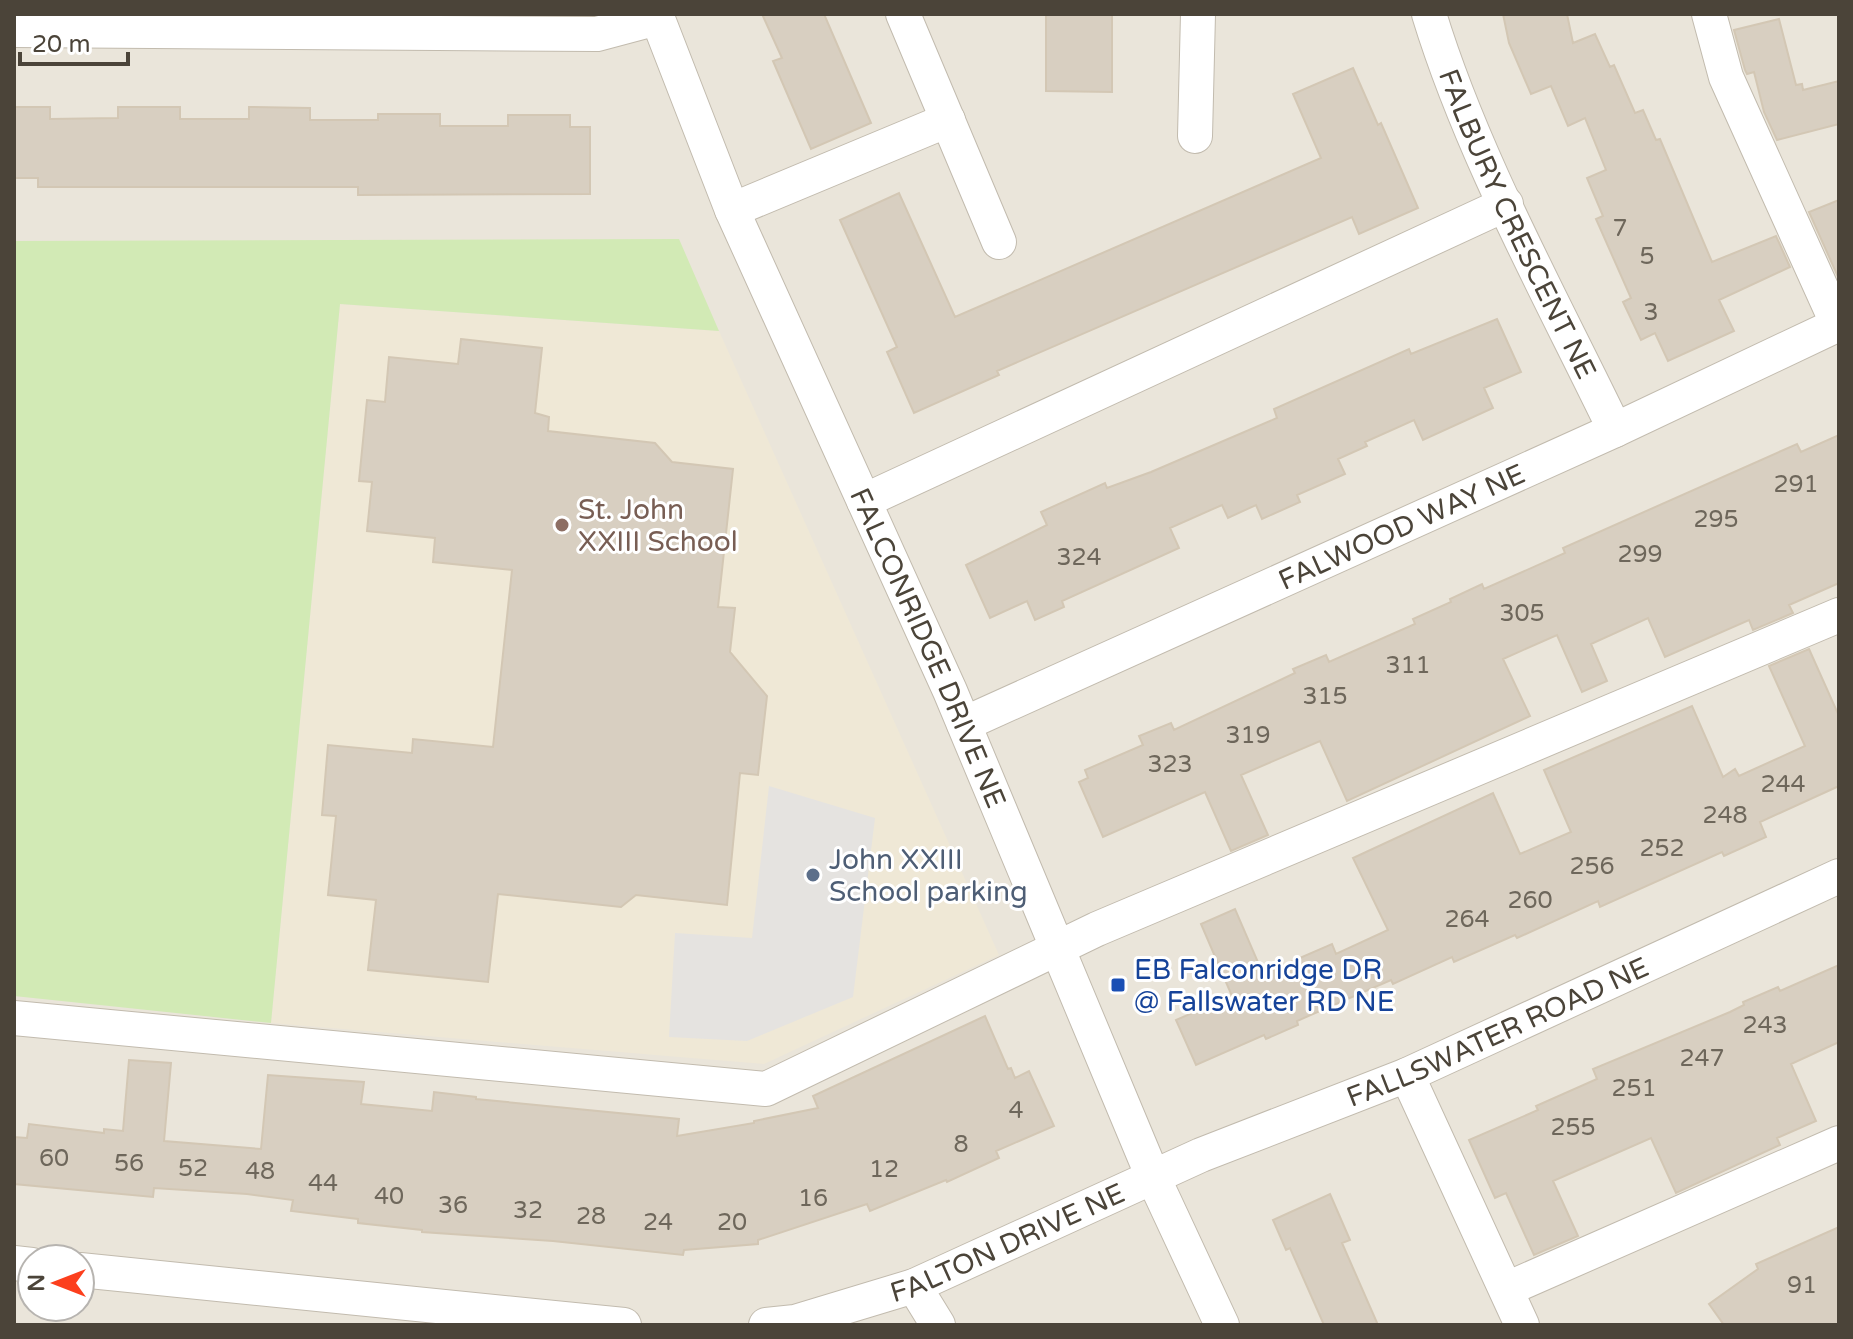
<svg xmlns="http://www.w3.org/2000/svg" width="1853" height="1339" font-family="'Varela Round',sans-serif">
<style>
.residential{fill:#eae5da;fill-rule:evenodd}
.education{fill:#efe8d6}
.green{fill:#d2eab5}
.parking{fill:#e5e3e0}
.building{fill:#d8cfc1;stroke:#d3c7b4;stroke-width:2}
.lines{fill:none;stroke-linecap:round;stroke-linejoin:round}
.minor-casing{stroke:#c2bbae;stroke-width:36}
.minor{stroke:#fff;stroke-width:34}
.education-dot{fill:#8d6e63;stroke:#fff;stroke-width:3}
.service-dot{fill:#5c6f8a;stroke:#fff;stroke-width:3}
.transit-dot{fill:#1a4fb4;stroke:#fff;stroke-width:3}
.labels{text-anchor:middle;stroke-width:6;stroke-linejoin:round;paint-order:stroke}
.number-label{font-size:24px;fill:#6e675b}
.street-label{font-size:28px;fill:#4b4439;stroke:#fff}
.education-label{font-size:28px;fill:#785e54;stroke:#fff;text-anchor:start}
.service-label{font-size:28px;fill:#4e5e75;stroke:#fff;text-anchor:start}
.transit-label{font-size:28px;fill:#164399;stroke:#fff;text-anchor:start}
</style>
<rect width="100%" height="100%" fill="#f6f3ec"/>
<path class="residential" d="M 14,14 L 1839,14 L 1839,1325 L 14,1325 ZM 32,1259 L 80,1259 L 80,1307 L 32,1307 Z"/>
<path class="education" d="M 340,304 L 719,331 L 999,955 L 764,1064 L 271,1023 Z"/>
<path class="green" d="M 679,239 L 719,331 L 340,304 L 271,1023 L 14,996 L 14,241 Z"/>
<path class="parking" d="M 769,786 L 875,818 L 853,997 L 747,1041 L 669,1037 L 675,933 L 752,938 Z"/>
<path class="building" d="M 762,14 L 824,14 L 871,123 L 811,149 L 773,61 L 782,58 Z
M 1046,14 L 1112,14 L 1112,92 L 1046,91 Z
M 1503,14 L 1567,14 L 1573,43 L 1595,34 L 1610,67 L 1614,65 L 1635,113 L 1643,110 L 1656,140 L 1660,139 L 1712,262 L 1776,236 L 1790,267 L 1719,300 L 1734,331 L 1668,361 L 1655,333 L 1641,340 L 1623,302 L 1631,298 L 1596,219 L 1603,216 L 1587,178 L 1606,170 L 1585,118 L 1568,126 L 1551,86 L 1531,94 L 1509,43 Z
M 1779,19 L 1796,85 L 1802,84 L 1803,90 L 1839,81 L 1839,124 L 1777,140 L 1764,112 L 1754,72 L 1747,74 L 1745,70 L 1734,30 Z
M 1353,68 L 1378,125 L 1381,123 L 1418,208 L 1359,234 L 1352,217 L 997,371 L 999,375 L 914,413 L 887,352 L 897,347 L 840,220 L 899,193 L 955,317 L 1321,158 L 1293,94 Z
M 14,107 L 50,107 L 50,119 L 118,118 L 118,107 L 180,107 L 180,119 L 249,119 L 249,107 L 310,108 L 310,120 L 378,120 L 378,114 L 440,114 L 440,126 L 508,126 L 508,115 L 570,115 L 570,127 L 590,127 L 590,194 L 358,195 L 358,187 L 38,187 L 38,178 L 14,178 Z
M 1839,200 L 1839,279 L 1809,212 Z
M 1497,319 L 1521,372 L 1484,388 L 1493,408 L 1423,440 L 1414,420 L 1365,442 L 1367,446 L 1338,459 L 1345,474 L 1297,495 L 1300,502 L 1262,519 L 1256,505 L 1228,518 L 1222,505 L 1170,528 L 1179,548 L 1062,601 L 1064,607 L 1035,620 L 1027,601 L 990,618 L 966,565 L 1047,525 L 1041,512 L 1105,483 L 1107,488 L 1151,472 L 1277,418 L 1274,409 L 1409,349 L 1411,354 Z
M 461,339 L 542,348 L 535,413 L 549,417 L 548,431 L 655,443 L 672,462 L 733,469 L 718,607 L 735,608 L 730,652 L 767,696 L 758,775 L 740,773 L 727,905 L 636,895 L 621,907 L 498,894 L 488,982 L 368,970 L 376,900 L 328,895 L 336,816 L 322,815 L 328,745 L 412,753 L 413,739 L 493,747 L 512,570 L 433,562 L 435,538 L 367,531 L 372,482 L 359,481 L 367,400 L 385,402 L 389,357 L 458,364 Z
M 1839,435 L 1839,583 L 1789,605 L 1793,613 L 1753,630 L 1749,620 L 1665,657 L 1648,618 L 1591,644 L 1607,681 L 1582,692 L 1557,635 L 1503,659 L 1530,716 L 1347,801 L 1320,741 L 1241,775 L 1268,835 L 1231,851 L 1205,792 L 1103,837 L 1079,782 L 1088,778 L 1085,770 L 1143,745 L 1139,736 L 1171,723 L 1174,730 L 1295,673 L 1293,669 L 1326,655 L 1329,662 L 1415,624 L 1413,619 L 1451,602 L 1450,599 L 1482,584 L 1484,589 L 1565,553 L 1563,548 L 1797,444 L 1801,452 Z
M 1809,649 L 1839,716 L 1839,786 L 1760,822 L 1766,837 L 1724,856 L 1722,852 L 1600,907 L 1598,901 L 1517,938 L 1515,935 L 1454,962 L 1452,957 L 1393,984 L 1391,980 L 1297,1021 L 1298,1025 L 1266,1039 L 1264,1035 L 1196,1065 L 1176,1020 L 1232,996 L 1201,924 L 1235,909 L 1263,974 L 1332,944 L 1336,954 L 1388,930 L 1353,858 L 1493,793 L 1520,854 L 1571,832 L 1544,770 L 1692,706 L 1723,777 L 1735,769 L 1739,776 L 1805,746 L 1769,666 Z
M 1839,965 L 1839,1042 L 1791,1064 L 1816,1121 L 1777,1138 L 1780,1145 L 1676,1193 L 1651,1138 L 1553,1181 L 1578,1236 L 1534,1255 L 1506,1193 L 1495,1198 L 1469,1140 L 1538,1110 L 1536,1106 L 1597,1079 L 1593,1069 L 1730,1012 L 1744,1005 L 1743,1002 L 1778,987 L 1780,991 Z
M 985,1016 L 1008,1069 L 1011,1068 L 1015,1078 L 1029,1071 L 1054,1126 L 996,1151 L 999,1158 L 947,1182 L 946,1180 L 870,1211 L 867,1204 L 758,1240 L 758,1244 L 684,1250 L 683,1255 L 553,1241 L 422,1232 L 422,1230 L 358,1223 L 358,1219 L 291,1211 L 293,1200 L 247,1194 L 154,1188 L 153,1197 L 14,1184 L 14,1137 L 27,1138 L 29,1124 L 104,1133 L 104,1129 L 123,1131 L 129,1060 L 171,1063 L 164,1141 L 261,1149 L 268,1075 L 364,1082 L 361,1104 L 432,1111 L 434,1092 L 476,1097 L 476,1099 L 679,1119 L 677,1136 L 754,1123 L 754,1121 L 818,1108 L 813,1096 Z
M 1330,1194 L 1350,1240 L 1342,1243 L 1378,1325 L 1324,1325 L 1290,1248 L 1286,1250 L 1273,1220 Z
M 1839,1227 L 1839,1325 L 1724,1325 L 1709,1304 L 1758,1269 L 1756,1264 Z"/>
<g class="lines">
<defs>
<g id="minor">
<path id="s1" d="M 656,14 L 732,210 L 950,691 L 1153,1177 L 1222,1325"/>
<path d="M 903,14 L 999,242"/>
<path id="s2" d="M 1429,14 C 1472,155 1551,297 1615,430"/>
<path d="M 1709,14 L 1726,77 L 1838,325"/>
<path d="M 14,30 L 597,34 L 657,18"/>
<path d="M 1195,136 L 1198,14"/>
<path d="M 732,210 L 948,120"/>
<path d="M 864,501 L 1506,204"/>
<path id="s3" d="M 964,724 L 1615,430 L 1839,324"/>
<path d="M 14,1018 L 766,1089 L 1097,929 L 1839,615"/>
<path d="M 1407,1075 L 1522,1325"/>
<path d="M 14,1263 L 32,1265"/>
<path d="M 80,1270 L 624,1325"/>
<path d="M 914,1286 L 938,1325"/>
<path d="M 1507,1289 L 1839,1143"/>
<path id="s4" d="M 766,1325 L 795,1322 L 914,1286 L 1201,1155 L 1407,1075 L 1839,876"/>
</g>
</defs>
<use href="#minor" class="minor-casing"/>
<use href="#minor" class="minor"/>
</g>
<circle class="education-dot" cx="562" cy="525" r="8"/>
<circle class="service-dot" cx="813" cy="875" r="8"/>
<rect class="transit-dot" x="1110" y="977" width="16" height="16" rx="4"/>
<g class="labels">
<g class="number-label">
<text x="1620" y="236">7</text>
<text x="1647" y="264">5</text>
<text x="1651" y="320">3</text>
<text x="1796" y="492">291</text>
<text x="1716" y="527">295</text>
<text x="1640" y="562">299</text>
<text x="1079" y="565">324</text>
<text x="1522" y="621">305</text>
<text x="1408" y="673">311</text>
<text x="1325" y="704">315</text>
<text x="1248" y="743">319</text>
<text x="1170" y="772">323</text>
<text x="1783" y="792">244</text>
<text x="1725" y="823">248</text>
<text x="1662" y="856">252</text>
<text x="1592" y="874">256</text>
<text x="1530" y="908">260</text>
<text x="1467" y="927">264</text>
<text x="1765" y="1033">243</text>
<text x="1702" y="1066">247</text>
<text x="1634" y="1096">251</text>
<text x="1016" y="1118">4</text>
<text x="1573" y="1135">255</text>
<text x="961" y="1152">8</text>
<text x="54" y="1166">60</text>
<text x="129" y="1171">56</text>
<text x="193" y="1176">52</text>
<text x="884" y="1177">12</text>
<text x="260" y="1179">48</text>
<text x="323" y="1191">44</text>
<text x="389" y="1204">40</text>
<text x="813" y="1206">16</text>
<text x="453" y="1213">36</text>
<text x="528" y="1218">32</text>
<text x="591" y="1224">28</text>
<text x="658" y="1230">24</text>
<text x="732" y="1230">20</text>
<text x="1802" y="1293">91</text>
</g>
<g class="street-label">
<text dy="10" stroke="none"><textPath href="#s2" startOffset="228">FALBURY CRESCENT NE</textPath></text>
<text dy="10" stroke="none"><textPath href="#s3" startOffset="480">FALWOOD WAY NE</textPath></text>
<text dy="10" stroke="none"><textPath href="#s1" startOffset="690">FALCONRIDGE DRIVE NE</textPath></text>
<text dy="10" stroke="none"><textPath href="#s4" startOffset="790">FALLSWATER ROAD NE</textPath></text>
<text dy="10" stroke="none"><textPath href="#s4" startOffset="256">FALTON DRIVE NE</textPath></text>
</g>
<g class="education-label">
<text x="578" y="519">St. John<tspan x="578" dy="32">XXIII School</tspan></text>
</g>
<g class="service-label">
<text x="829" y="869">John XXIII<tspan x="829" dy="32">School parking</tspan></text>
</g>
<g class="transit-label">
<text x="1134" y="979">EB Falconridge DR<tspan x="1134" dy="32">@ Fallswater RD NE</tspan></text>
</g>
</g>
<rect width="1853" height="1339" fill="none" stroke="#4b4439" stroke-width="32"/>
<g transform="translate(56 1283) rotate(270)"><circle r="38" fill="#ffffff" stroke="#b7b4b0" stroke-width="2"/>
<path d="M0-6L14 30L0 20L-14 30Z" fill="#fc3f1d"/>
<text y="-12" font-size="22" font-weight="bold" text-anchor="middle" fill="#4b4439">N</text>
</g>
<path d="M20 52v12h108v-12" fill="none" stroke="#4b4439" stroke-width="4"/>
<text x="32" y="52" font-size="24" fill="#4b4439" stroke="#ffffff" stroke-width="6" paint-order="stroke">20 m</text>
</svg>
